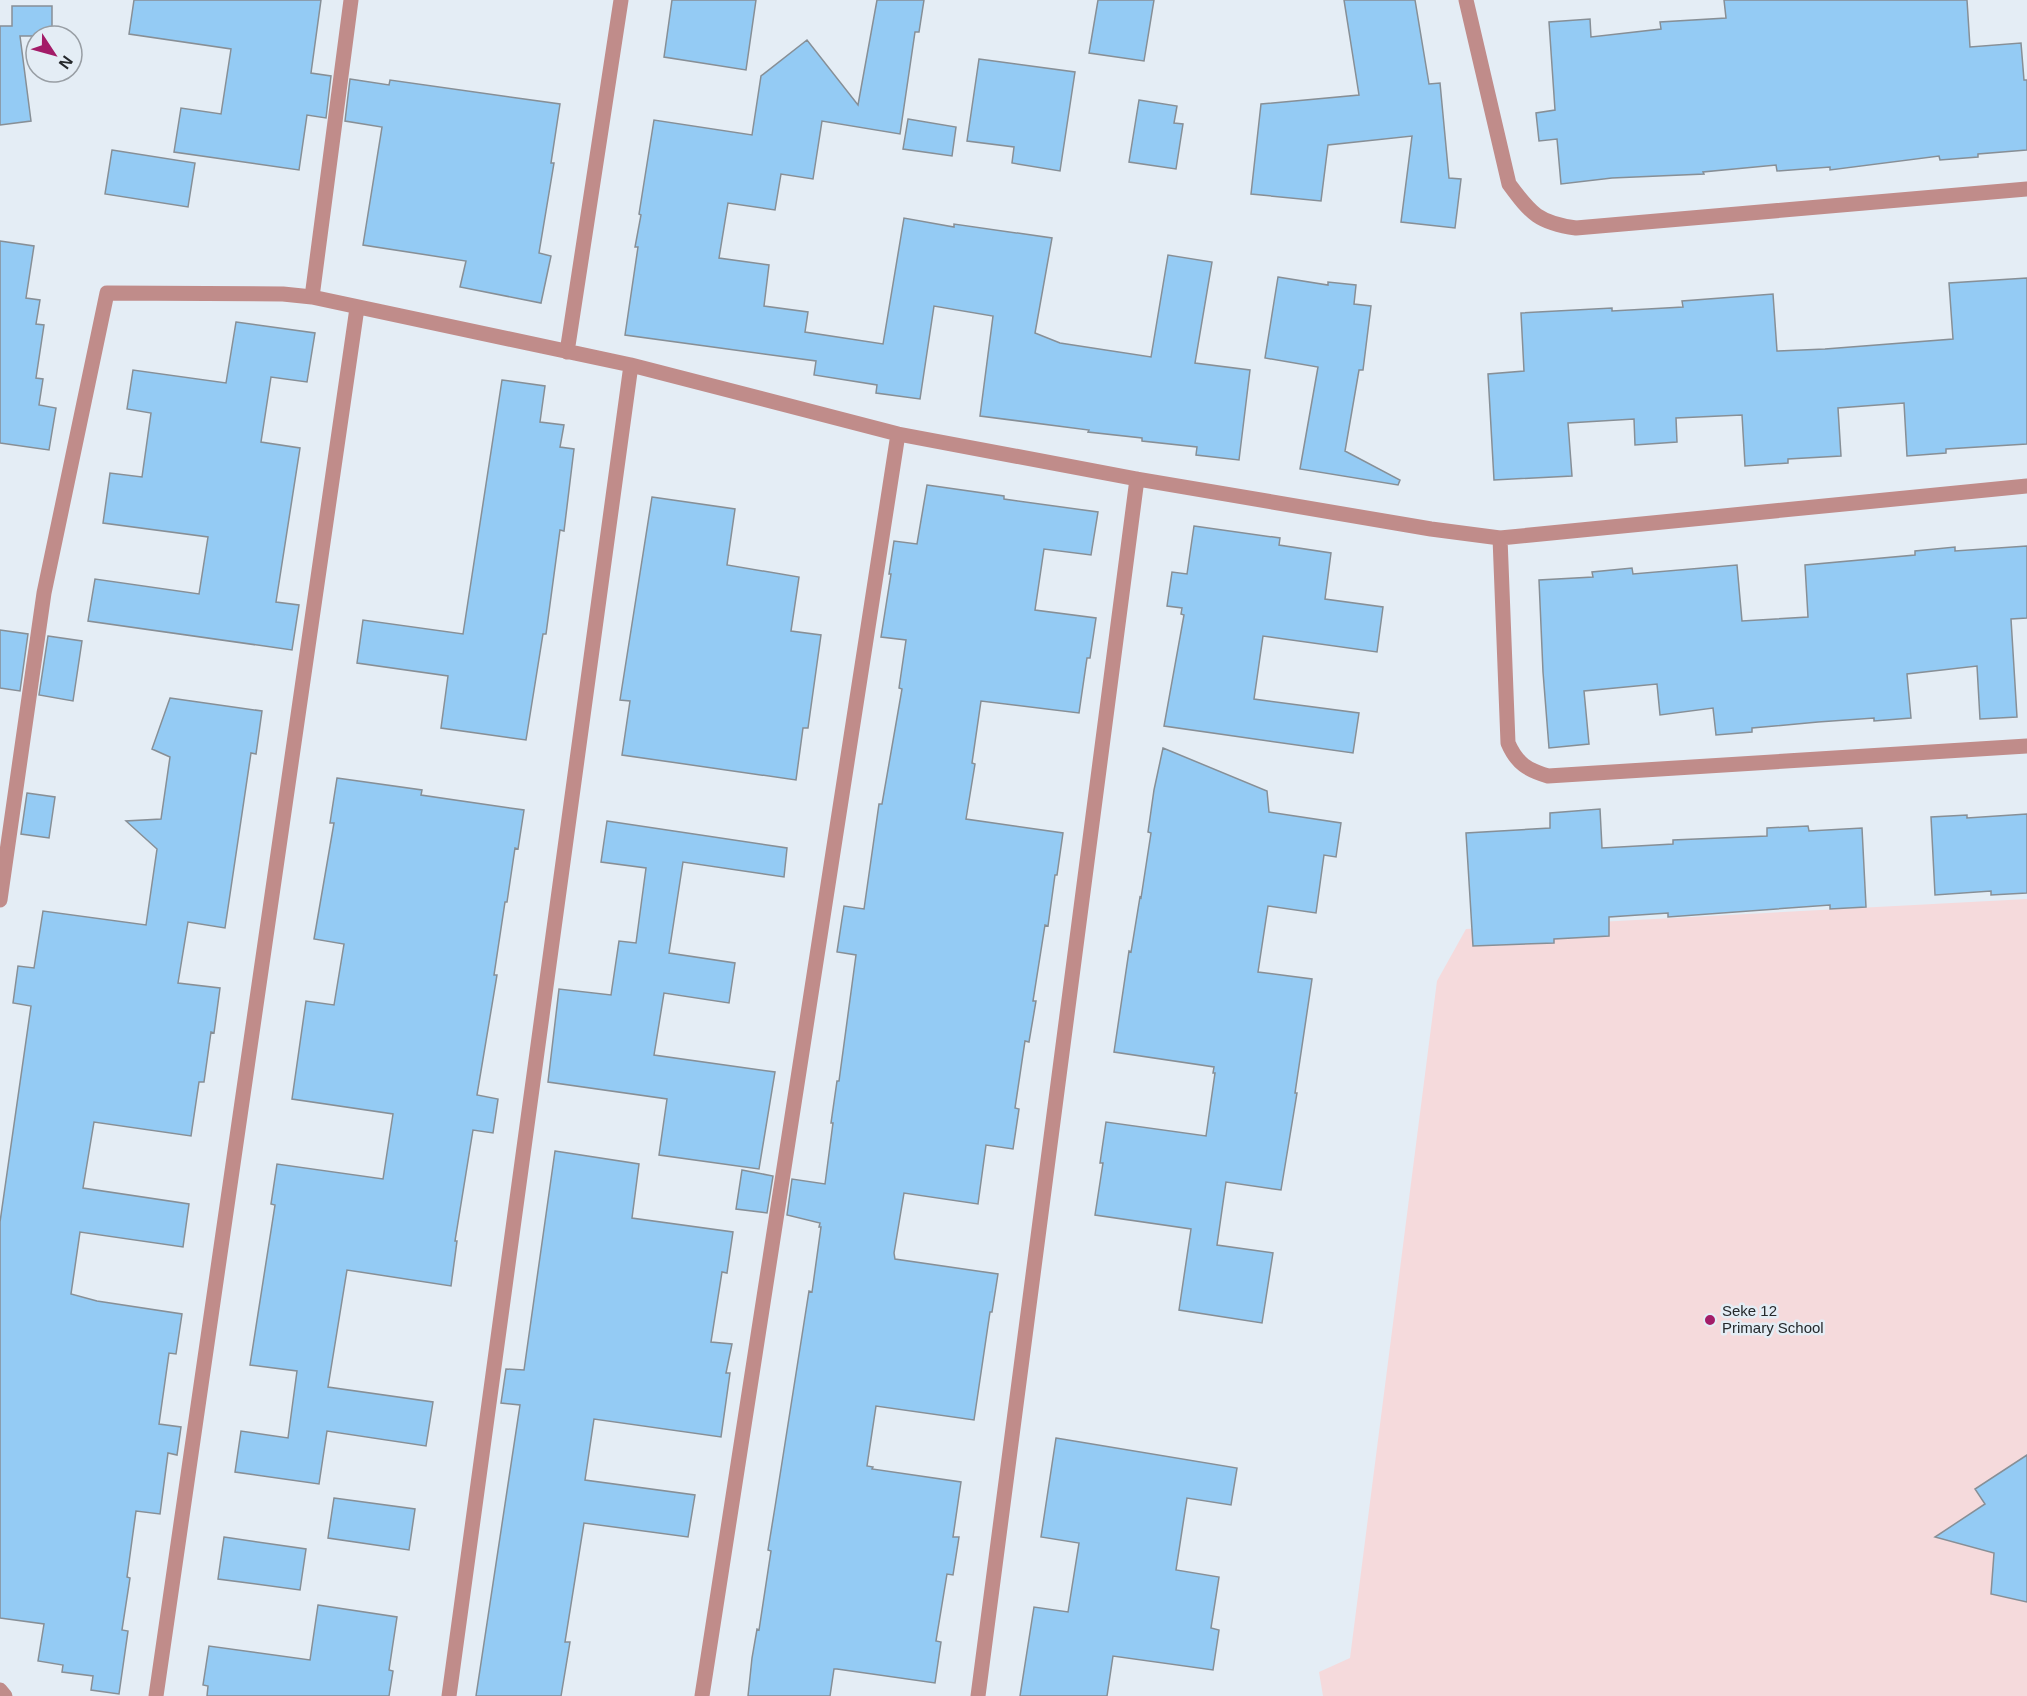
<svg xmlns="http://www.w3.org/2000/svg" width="2027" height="1696" font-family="Helvetica,sans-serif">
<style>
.education{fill:#f5dadc}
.building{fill:#94cbf4;stroke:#878f96;stroke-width:1.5}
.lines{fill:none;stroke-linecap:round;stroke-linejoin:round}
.street{stroke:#c08c8a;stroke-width:15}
.poi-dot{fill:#a31c68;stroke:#e4edf5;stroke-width:2}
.labels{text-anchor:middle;stroke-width:5;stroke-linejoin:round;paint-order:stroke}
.poi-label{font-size:15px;fill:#25282b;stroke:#e4edf5;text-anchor:start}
</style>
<rect width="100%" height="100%" fill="#e4edf5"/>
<path class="education" d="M 2027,899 L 2027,1696 L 1323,1696 L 1319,1672 L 1350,1658 L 1437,981 L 1466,929 Z"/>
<path class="building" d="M 134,0 L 321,0 L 311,73 L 331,76 L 326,118 L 307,115 L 299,170 L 174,152 L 181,108 L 221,114 L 231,49 L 129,34 Z
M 672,0 L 756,0 L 746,70 L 664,57 Z
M 877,0 L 924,0 L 919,32 L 915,32 L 900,134 L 822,121 L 813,179 L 781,174 L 775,210 L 728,203 L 719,258 L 769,265 L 764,306 L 808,312 L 805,332 L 883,344 L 904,218 L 954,227 L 954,224 L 1052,238 L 1035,333 L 1060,343 L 1151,357 L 1168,255 L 1212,262 L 1195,363 L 1250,370 L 1239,460 L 1196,455 L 1197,447 L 1142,441 L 1142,438 L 1088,432 L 1089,430 L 980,416 L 993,316 L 934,306 L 920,399 L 876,393 L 877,385 L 814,375 L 816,361 L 625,335 L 638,247 L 635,247 L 641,215 L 639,214 L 654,120 L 752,135 L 761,76 L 807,40 L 858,105 Z
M 1098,0 L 1154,0 L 1144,61 L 1089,53 Z
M 1344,0 L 1415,0 L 1429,84 L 1440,83 L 1449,178 L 1461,179 L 1455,228 L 1401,222 L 1412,136 L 1328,145 L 1321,201 L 1251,194 L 1261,104 L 1359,95 Z
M 1724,0 L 1967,0 L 1970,47 L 2021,43 L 2024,80 L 2027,80 L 2027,150 L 1978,154 L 1978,157 L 1940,160 L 1939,156 L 1830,170 L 1830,167 L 1777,171 L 1776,165 L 1703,172 L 1704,174 L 1612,178 L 1561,184 L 1557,139 L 1539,141 L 1536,113 L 1555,110 L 1549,22 L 1590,19 L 1591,37 L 1661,29 L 1660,22 L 1726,18 Z
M 12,6 L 52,6 L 52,36 L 20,36 L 31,121 L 0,125 L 0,26 L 12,26 Z
M 979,59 L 1075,72 L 1060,171 L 1012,163 L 1014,147 L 967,141 Z
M 350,79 L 389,85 L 390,80 L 560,104 L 551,163 L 554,163 L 539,253 L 551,256 L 541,303 L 460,287 L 466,261 L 363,245 L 382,127 L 345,121 Z
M 1139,100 L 1177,106 L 1174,123 L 1183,124 L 1176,169 L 1129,162 Z
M 908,119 L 956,127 L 952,156 L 903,149 Z
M 112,150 L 195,163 L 188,207 L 105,194 Z
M 0,241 L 34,246 L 26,298 L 40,300 L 36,324 L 44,325 L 36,378 L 43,379 L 39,405 L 56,408 L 49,450 L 0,443 Z
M 1278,277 L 1328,285 L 1328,282 L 1356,285 L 1354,304 L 1371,306 L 1363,370 L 1359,370 L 1345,451 L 1400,480 L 1398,485 L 1300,469 L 1318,367 L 1265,358 Z
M 2027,278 L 2027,444 L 1946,449 L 1946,453 L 1907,456 L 1904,403 L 1838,408 L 1841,456 L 1788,459 L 1788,463 L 1745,466 L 1742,415 L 1676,418 L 1677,442 L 1635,445 L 1634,419 L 1568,423 L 1572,476 L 1494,480 L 1488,374 L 1524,371 L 1521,313 L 1612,308 L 1612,311 L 1683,307 L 1682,301 L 1773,294 L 1777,351 L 1825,349 L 1953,339 L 1949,283 Z
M 236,322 L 315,333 L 307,382 L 271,377 L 261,442 L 300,448 L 276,602 L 299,605 L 292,650 L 88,621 L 95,579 L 199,594 L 208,537 L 103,523 L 110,473 L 142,477 L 151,413 L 127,409 L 133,370 L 226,383 Z
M 502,380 L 545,386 L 540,422 L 564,425 L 560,447 L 574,449 L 564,531 L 560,530 L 546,634 L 543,634 L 526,740 L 441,728 L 448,676 L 357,663 L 363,620 L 463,634 Z
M 927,485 L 1004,496 L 1004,499 L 1098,512 L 1091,555 L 1044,549 L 1035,610 L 1096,618 L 1090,658 L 1087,658 L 1079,713 L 981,701 L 972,763 L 975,764 L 966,819 L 1063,833 L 1057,875 L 1055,875 L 1048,926 L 1045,925 L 1033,1001 L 1036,1001 L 1029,1042 L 1025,1041 L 1015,1108 L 1019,1109 L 1013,1149 L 986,1145 L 978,1204 L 904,1193 L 894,1253 L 895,1259 L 998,1274 L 992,1312 L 990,1312 L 974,1420 L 876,1406 L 867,1466 L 873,1467 L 872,1469 L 961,1482 L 953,1537 L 959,1537 L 953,1575 L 947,1574 L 936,1641 L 941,1642 L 935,1683 L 837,1669 L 834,1669 L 830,1696 L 748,1696 L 752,1658 L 757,1629 L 759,1630 L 771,1551 L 768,1550 L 775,1507 L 809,1291 L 812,1292 L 821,1227 L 819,1227 L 820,1223 L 787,1215 L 792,1179 L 825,1184 L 833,1123 L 831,1123 L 837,1081 L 839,1081 L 856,955 L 837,952 L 844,906 L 864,909 L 879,804 L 882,804 L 902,689 L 899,688 L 906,640 L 881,637 L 891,574 L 889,574 L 894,541 L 917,544 Z
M 652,497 L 735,509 L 727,565 L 799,577 L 791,631 L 821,635 L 808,728 L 803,728 L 796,780 L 622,755 L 630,701 L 620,700 Z
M 1194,526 L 1280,538 L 1279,545 L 1331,553 L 1325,599 L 1383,607 L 1377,652 L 1263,636 L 1254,699 L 1359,713 L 1353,753 L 1164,726 L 1184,615 L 1181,614 L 1182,608 L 1167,606 L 1172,572 L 1187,574 Z
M 2027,546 L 2027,618 L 2011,619 L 2017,717 L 1980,719 L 1977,666 L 1907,674 L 1911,718 L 1874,721 L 1874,718 L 1818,722 L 1752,728 L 1752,732 L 1716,735 L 1713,708 L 1660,715 L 1657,684 L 1584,691 L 1589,744 L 1549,748 L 1543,672 L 1539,580 L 1593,577 L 1592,572 L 1632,568 L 1633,574 L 1737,565 L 1742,621 L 1808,617 L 1805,565 L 1915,555 L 1915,551 L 1955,547 L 1955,551 Z
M 0,630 L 28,634 L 20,691 L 0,688 Z
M 48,636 L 82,641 L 73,701 L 39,695 Z
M 170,698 L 262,711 L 256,754 L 251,753 L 225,928 L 188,922 L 178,983 L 220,988 L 214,1033 L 211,1032 L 204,1082 L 199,1082 L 191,1136 L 94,1122 L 83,1188 L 189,1204 L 183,1247 L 80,1232 L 71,1294 L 97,1301 L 182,1314 L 176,1354 L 169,1353 L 159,1424 L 181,1427 L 177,1455 L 168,1453 L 160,1514 L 136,1511 L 127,1577 L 130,1578 L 122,1630 L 128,1631 L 119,1694 L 91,1690 L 93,1676 L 62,1672 L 63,1665 L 38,1661 L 44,1624 L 0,1618 L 0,1222 L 31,1006 L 13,1003 L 18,966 L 34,968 L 43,911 L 146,925 L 157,849 L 126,821 L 161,819 L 170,757 L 152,749 Z
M 1163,748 L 1267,791 L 1269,812 L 1341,823 L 1336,857 L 1324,855 L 1316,913 L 1268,906 L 1258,972 L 1312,979 L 1295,1093 L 1297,1093 L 1281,1190 L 1226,1182 L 1217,1245 L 1273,1253 L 1262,1323 L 1179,1310 L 1191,1229 L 1095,1215 L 1103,1163 L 1100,1163 L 1106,1122 L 1206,1136 L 1215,1073 L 1213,1073 L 1214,1067 L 1114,1052 L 1129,951 L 1131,952 L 1140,897 L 1141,898 L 1151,833 L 1148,832 L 1154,790 Z
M 337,778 L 422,790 L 421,795 L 524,810 L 518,849 L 515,848 L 507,902 L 505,902 L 494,975 L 497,975 L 477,1095 L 498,1099 L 493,1133 L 473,1130 L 455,1241 L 457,1241 L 451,1286 L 347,1270 L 328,1387 L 433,1402 L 426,1446 L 327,1431 L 319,1484 L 235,1472 L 241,1431 L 288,1438 L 297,1371 L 250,1365 L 275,1205 L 271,1204 L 277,1164 L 383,1179 L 393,1114 L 292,1099 L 306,1001 L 334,1005 L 344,944 L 314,939 L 334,823 L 330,823 Z
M 27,793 L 55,797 L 49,838 L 21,834 Z
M 1600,809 L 1602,848 L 1673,844 L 1673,840 L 1767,836 L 1767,828 L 1808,826 L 1809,831 L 1862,828 L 1866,907 L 1830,909 L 1830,905 L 1668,917 L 1668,913 L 1609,917 L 1609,936 L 1554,939 L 1554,943 L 1473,946 L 1466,833 L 1550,828 L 1550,813 Z
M 2027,814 L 2027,893 L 1991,895 L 1991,891 L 1935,895 L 1931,817 L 1967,815 L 1967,818 Z
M 607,821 L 787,848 L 784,877 L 683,862 L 669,953 L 735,963 L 729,1003 L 664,993 L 654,1055 L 775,1072 L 759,1169 L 659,1155 L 667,1099 L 548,1082 L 559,989 L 611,995 L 619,941 L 636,943 L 646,868 L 601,862 Z
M 555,1151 L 639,1164 L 632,1218 L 733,1232 L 727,1273 L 722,1272 L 711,1342 L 732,1344 L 726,1373 L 730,1373 L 721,1437 L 594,1419 L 585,1480 L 695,1495 L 688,1537 L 584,1523 L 565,1642 L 570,1642 L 561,1696 L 476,1696 L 520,1405 L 501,1403 L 506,1369 L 524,1370 Z
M 742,1170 L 773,1176 L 767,1213 L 736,1209 Z
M 1056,1438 L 1237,1468 L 1231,1505 L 1187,1498 L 1176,1570 L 1219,1577 L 1211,1628 L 1219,1630 L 1213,1670 L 1113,1656 L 1107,1696 L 1020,1696 L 1034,1607 L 1068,1612 L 1079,1543 L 1041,1537 Z
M 2027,1455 L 2027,1602 L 1991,1594 L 1994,1553 L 1935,1537 L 1985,1504 L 1975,1489 Z
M 334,1498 L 415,1509 L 409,1550 L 328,1538 Z
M 224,1537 L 306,1549 L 300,1590 L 218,1579 Z
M 318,1605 L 397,1617 L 389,1670 L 393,1671 L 389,1696 L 207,1696 L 208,1686 L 203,1685 L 209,1646 L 310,1660 Z"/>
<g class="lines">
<path class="street" d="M 1466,0 L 1509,184 C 1531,214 1539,223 1576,228 L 2027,189
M 312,297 L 351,0
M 567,352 L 621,0
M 1500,538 L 1508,743 C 1517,764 1528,770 1548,776 L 2027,746
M 0,900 L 44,593 L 107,293 L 283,294 L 312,297 L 631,365 L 898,434 L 1137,479 L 1431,529 L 1500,538 L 2027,486
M 0,1690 L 5,1696
M 156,1696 L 357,308
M 449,1696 L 631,365
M 702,1696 L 898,434
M 978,1696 L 1137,479"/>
</g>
<circle class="poi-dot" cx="1710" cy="1320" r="6"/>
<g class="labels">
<g class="poi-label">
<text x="1722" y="1316">Seke 12<tspan x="1722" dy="17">Primary School</tspan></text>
</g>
</g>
<g transform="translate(54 54) rotate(126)"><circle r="28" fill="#e4edf5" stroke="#989ea4" stroke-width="1.5"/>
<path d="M0-4.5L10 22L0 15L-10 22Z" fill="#a31c68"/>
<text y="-9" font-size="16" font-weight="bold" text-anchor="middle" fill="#25282b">N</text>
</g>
</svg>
